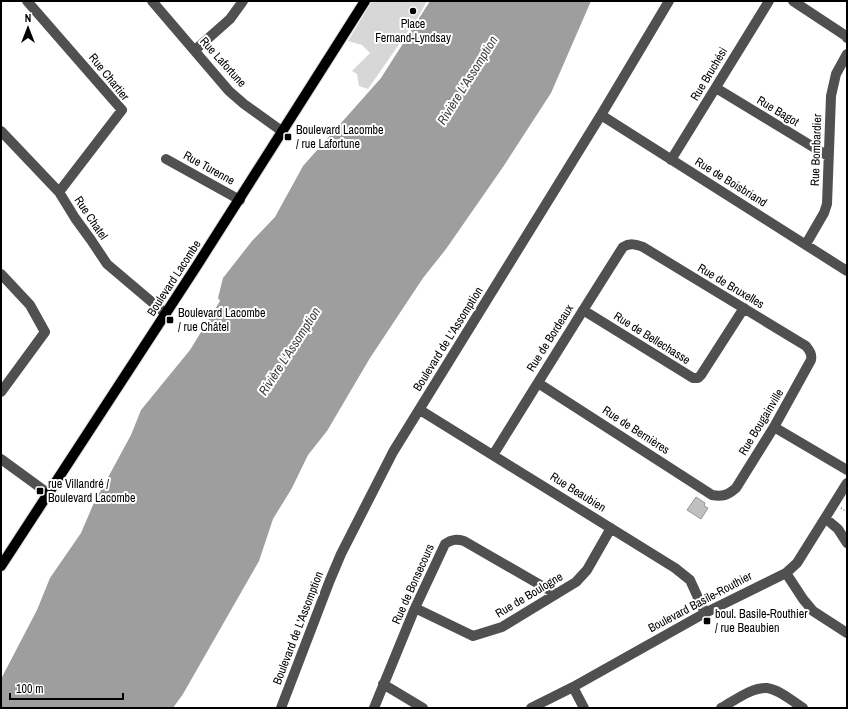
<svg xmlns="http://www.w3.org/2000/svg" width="848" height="709" font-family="'Archivo Narrow',sans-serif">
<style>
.green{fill:#d7d7d7}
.water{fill:#9e9e9e}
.building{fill:#c0c0c0;stroke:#949494}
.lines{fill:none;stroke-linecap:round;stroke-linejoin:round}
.major-casing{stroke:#dbdbdb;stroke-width:12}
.path{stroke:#727272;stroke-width:1.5;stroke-dasharray:1 2;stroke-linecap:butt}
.minor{stroke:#505050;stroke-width:10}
.major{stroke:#000;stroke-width:10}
.poi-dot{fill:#000;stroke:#fff;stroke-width:1.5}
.labels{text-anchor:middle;stroke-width:4;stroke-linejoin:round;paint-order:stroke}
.poi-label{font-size:12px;fill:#000;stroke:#fff;text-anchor:start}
.street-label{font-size:12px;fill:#000;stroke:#fff}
.water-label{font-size:13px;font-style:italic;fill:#3f3f3f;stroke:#fff}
</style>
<rect width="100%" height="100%" fill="#fff"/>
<path class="green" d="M 372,1 L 427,1 L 418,17 L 368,89 L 359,86 L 357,74 L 352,71 L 370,53 L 362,45 L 348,41 Z"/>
<path class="water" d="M 430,1 L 591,1 L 551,93 L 503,167 L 446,249 L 423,278 L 370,358 L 327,431 L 308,455 L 292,488 L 273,519 L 259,561 L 183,694 L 173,708 L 1,708 L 1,679 L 37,610 L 50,578 L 81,533 L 93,505 L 131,435 L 141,410 L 190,350 L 220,301 L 218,298 L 223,278 L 252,241 L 275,217 L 303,166 L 381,78 Z"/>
<path class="building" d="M 696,497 L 705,503 L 704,506 L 708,508 L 701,519 L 687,510 Z"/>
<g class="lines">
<defs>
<path id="major" d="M 1,566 L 196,267 L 365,1"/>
</defs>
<use href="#major" class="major-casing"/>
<path class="path" d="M 841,508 L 847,512"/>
<path class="minor" d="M 27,1 L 122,110 L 59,192
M 152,1 L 229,91 L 244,104 L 283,132
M 793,1 L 846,36 L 847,38
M 195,50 L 230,19 L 243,1
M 716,88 L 828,156
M 601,115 L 847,271
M 1,131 L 59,192 L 75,218 L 91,240 L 107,264 L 166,314
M 166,159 L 240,200
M 671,160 L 769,1
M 806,244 L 824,213 L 827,204 L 831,96 L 836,74 L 847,54
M 1,274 L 30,305 L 45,332 L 1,392
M 583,310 L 693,378 L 698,378 L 701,375 L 744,308
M 420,410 L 675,568 L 690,580 L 705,613
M 774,427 L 847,470
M 493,455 C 536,386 579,316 623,247 C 630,243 635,244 643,247 L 806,346 C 810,351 812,354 811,360 L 774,427 L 736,488 C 728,495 723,497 712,495 L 538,383
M 1,459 L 49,494
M 825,518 L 838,529 L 847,543
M 786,573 L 803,599 L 813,611 L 847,633
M 415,608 L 473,636 L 502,627 L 576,582 L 587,570 L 611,528
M 383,684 L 423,708
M 573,687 L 584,708
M 281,708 L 330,580 L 341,554 L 393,452 L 601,115 L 669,1
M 374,708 L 415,608 L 445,544 C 452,539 457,539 464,541 L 556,594
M 531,708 L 573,687 L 705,613 L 786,573 L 797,563 L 847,483
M 721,708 C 734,701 752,687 767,688 C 778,689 794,702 803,708"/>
<use href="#major" class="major"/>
</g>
<g class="poi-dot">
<circle cx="413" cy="11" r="4"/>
<rect x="284" y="133" width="8" height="8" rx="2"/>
<rect x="166" y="316" width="8" height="8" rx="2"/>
<rect x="36" y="487" width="8" height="8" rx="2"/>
<rect x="703" y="617" width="8" height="8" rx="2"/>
</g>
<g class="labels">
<g class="poi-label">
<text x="413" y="28" text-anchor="middle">Place<tspan x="413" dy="14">Fernand-Lyndsay</tspan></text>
<text x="296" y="134">Boulevard Lacombe<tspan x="296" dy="14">/ rue Lafortune</tspan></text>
<text x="178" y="317">Boulevard Lacombe<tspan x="178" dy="14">/ rue Châtel</tspan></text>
<text x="48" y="488">rue Villandré /<tspan x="48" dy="14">Boulevard Lacombe</tspan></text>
<text x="715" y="618">boul. Basile-Routhier<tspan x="715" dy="14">/ rue Beaubien</tspan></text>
</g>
<g class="street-label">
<text transform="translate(223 62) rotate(48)" y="4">Rue Lafortune</text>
<text transform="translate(709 74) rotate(-59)" y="4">Rue Bruchési</text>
<text transform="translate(109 77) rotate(51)" y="4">Rue Chartier</text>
<text transform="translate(778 111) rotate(31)" y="4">Rue Bagot</text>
<text transform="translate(816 150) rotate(-88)" y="4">Rue Bombardier</text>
<text transform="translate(209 168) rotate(29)" y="4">Rue Turenne</text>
<text transform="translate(731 182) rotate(32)" y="4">Rue de Boisbriand</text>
<text transform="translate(91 218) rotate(56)" y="4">Rue Chatel</text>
<text transform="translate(174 278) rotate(-57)" y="4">Boulevard Lacombe</text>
<text transform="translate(731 286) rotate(31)" y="4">Rue de Bruxelles</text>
<text transform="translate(550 338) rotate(-58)" y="4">Rue de Bordeaux</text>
<text transform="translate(652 338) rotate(32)" y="4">Rue de Bellechasse</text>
<text transform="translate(448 339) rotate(-58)" y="4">Boulevard de L'Assomption</text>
<text transform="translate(761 422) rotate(-59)" y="4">Rue Bougainville</text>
<text transform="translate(636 430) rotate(33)" y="4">Rue de Bernières</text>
<text transform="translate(578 492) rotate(32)" y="4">Rue Beaubien</text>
<text transform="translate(413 584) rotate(-66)" y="4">Rue de Bonsecours</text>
<text transform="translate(529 595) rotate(-31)" y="4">Rue de Boulogne</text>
<text transform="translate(700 602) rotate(-28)" y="4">Boulevard Basile-Routhier</text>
<text transform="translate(298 628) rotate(-69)" y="4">Boulevard de L'Assomption</text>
</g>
<g class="water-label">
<text transform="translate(467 80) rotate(-58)" y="5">Rivière L'Assomption</text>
<text transform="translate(289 351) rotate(-57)" y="5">Rivière L'Assomption</text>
</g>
</g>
<rect width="848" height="709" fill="none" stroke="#000000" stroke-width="4"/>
<g transform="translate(28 28)" stroke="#ffffff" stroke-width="3" paint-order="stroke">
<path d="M0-3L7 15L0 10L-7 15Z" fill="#000000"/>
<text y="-6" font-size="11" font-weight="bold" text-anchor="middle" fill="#000000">N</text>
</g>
<path d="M10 693v6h113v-6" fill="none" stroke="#000000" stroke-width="2"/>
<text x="16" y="693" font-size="12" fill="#000000" stroke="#ffffff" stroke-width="3" paint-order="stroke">100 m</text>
</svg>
